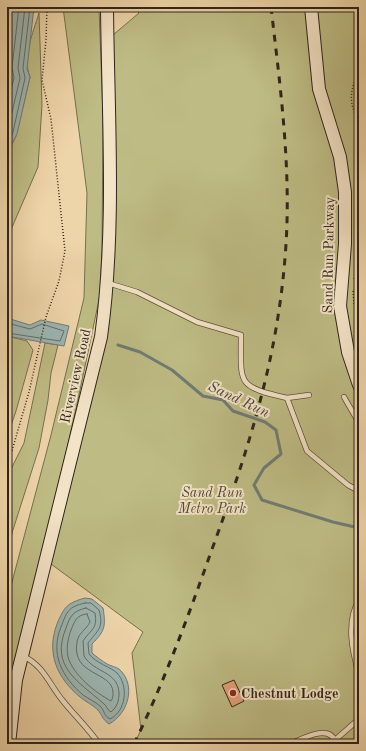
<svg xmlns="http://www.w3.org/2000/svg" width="366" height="751" font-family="'Old Standard TT',serif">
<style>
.green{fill:#bebc84;stroke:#767050}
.water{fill:#9cb6b2;stroke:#707c76}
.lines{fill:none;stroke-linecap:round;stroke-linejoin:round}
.shore{stroke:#666d66;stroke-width:1}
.stream{stroke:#707c76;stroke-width:3}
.building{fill:#e59e76;stroke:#2f241b}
.lane-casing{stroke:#5f503e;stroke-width:6}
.secondary-casing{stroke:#2f241b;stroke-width:14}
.path{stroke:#2f241b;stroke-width:1.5;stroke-dasharray:1 2;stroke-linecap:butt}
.lane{stroke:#f4e4c7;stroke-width:4.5}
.secondary{stroke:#f4e4c7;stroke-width:12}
.rail{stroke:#2f241b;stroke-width:3;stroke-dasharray:7 7;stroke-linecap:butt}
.poi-dot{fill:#8f2418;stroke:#f4e4c7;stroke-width:1.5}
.labels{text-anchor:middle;stroke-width:4;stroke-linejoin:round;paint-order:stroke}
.street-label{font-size:14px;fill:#2f241b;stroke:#f4e4c7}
.park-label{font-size:14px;font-style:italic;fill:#534a35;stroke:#f4e4c7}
.poi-label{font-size:14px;font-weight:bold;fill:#2f241b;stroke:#f4e4c7;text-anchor:start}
.water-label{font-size:15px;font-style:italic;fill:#4a4841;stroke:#f4e4c7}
</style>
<rect width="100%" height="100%" fill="#eed5a9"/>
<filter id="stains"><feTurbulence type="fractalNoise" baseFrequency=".005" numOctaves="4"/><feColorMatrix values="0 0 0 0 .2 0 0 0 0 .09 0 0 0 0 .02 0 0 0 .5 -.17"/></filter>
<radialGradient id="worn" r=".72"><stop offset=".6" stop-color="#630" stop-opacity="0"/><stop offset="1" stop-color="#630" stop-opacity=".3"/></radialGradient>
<path class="green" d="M 63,7 L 99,7 L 103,118 L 102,249 L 100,295 L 76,409 L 7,709 L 7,601 L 51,435 L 84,298 L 87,193 Z
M 133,7 L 359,7 L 359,744 L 134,744 L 141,730 L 132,653 L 143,632 L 47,561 L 105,303 L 107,40 L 139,13 Z
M 39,13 L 42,105 L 38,167 L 7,239 L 7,154 L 16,136 L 30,77 C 22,57 33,33 39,13 Z
M 7,336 L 27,341 L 33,350 L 16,411 L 7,437 Z
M 45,343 L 58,345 L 51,373 L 48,400 L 39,448 L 12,533 L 7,561 L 7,501 L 11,469 L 24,443 Z"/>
<path class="water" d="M 7,7 L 34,7 L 27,69 L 30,77 L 17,134 L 7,154 Z
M 7,318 L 30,325 L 41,320 L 69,326 L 64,346 L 7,336 Z
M 85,598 L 92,599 L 103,608 C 106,626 105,631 92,644 L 92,653 C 97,657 102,661 107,664 C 111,666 116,667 119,669 C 137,685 128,714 109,724 C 102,719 102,715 98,710 C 93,705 86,702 80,697 C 57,678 46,653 57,624 C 64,607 67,603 85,598 Z"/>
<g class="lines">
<path class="shore" d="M 7,106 L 14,78 L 12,67 L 19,7
M 7,134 L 20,78 L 18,68 L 25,7
M 7,145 L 13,132 L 25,78 L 23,68 L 30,7
M 7,323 L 30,329 L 42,324 L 64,331 L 60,341 L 7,333
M 85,603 L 91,603 L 99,610 C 104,628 98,630 88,643 L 89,654 C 97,664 111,667 117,673 C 129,686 126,711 110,719 C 104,716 105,712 101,707 C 96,702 89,699 83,695 C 62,677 50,654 61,627 C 67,611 68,607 85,603 Z
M 86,608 L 95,613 C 98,629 91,629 83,641 L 84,656 C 94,673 118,671 119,693 C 119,701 117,707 111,712 C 107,710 107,706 103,703 C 78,681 50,667 66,628 C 70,616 73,611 86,608 Z
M 87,614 L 90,622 C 87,629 78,633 77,642 C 71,676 112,671 113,692 C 113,696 113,698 111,701 C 96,693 73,675 68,657 C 66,649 68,638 71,630 C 75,621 76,615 87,614 Z"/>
<path class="stream" d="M 118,345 L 140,352 L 172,370 L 203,396 L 223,400 L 233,411 L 265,422 L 276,430 L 281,454 L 264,468 L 254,485 L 262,500 L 333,522 L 359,528"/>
</g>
<path class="building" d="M 234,680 L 244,701 L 232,707 L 222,685 Z"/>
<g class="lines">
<defs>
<path id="lane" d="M 108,283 L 137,292 L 197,322 L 241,335 C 241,385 236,386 287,398 L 307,451 L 348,485 L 359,491
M 344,397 L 359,423
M 287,398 L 309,395
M 359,600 C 346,622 352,651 359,674
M 23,656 C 44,666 49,684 63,701 C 75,716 89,729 99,744
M 335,740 L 359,719
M 290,744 C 302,739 331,722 336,744"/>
<path id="secondary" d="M 311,7 L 319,89 L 340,157 L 345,192 L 345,244 L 340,306 L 348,352 L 359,385
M 9,744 L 16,680 L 101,337 C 116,229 108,116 107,7"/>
</defs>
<use href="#lane" class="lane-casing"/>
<use href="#secondary" class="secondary-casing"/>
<path class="path" d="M 359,14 L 356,22 L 359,38
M 359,68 C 351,91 347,99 359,123
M 354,279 L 359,253
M 353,291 L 354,304 L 359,314
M 357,395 L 359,399
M 7,468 L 29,392 L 46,317 L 59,281 L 65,251 L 51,119 L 42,80 L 46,40 L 47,7"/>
<use href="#lane" class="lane"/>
<use href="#secondary" class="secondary"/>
<path class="rail" d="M 134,744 C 164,682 188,617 211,552 C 249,448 279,356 286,244 C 291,165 280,85 271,7"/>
</g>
<circle class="poi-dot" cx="233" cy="693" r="4"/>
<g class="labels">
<g class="street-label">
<text transform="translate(328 255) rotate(-89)" y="5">Sand Run Parkway</text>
<text transform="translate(75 376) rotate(-77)" y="5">Riverview Road</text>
</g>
<g class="park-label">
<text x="212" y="497">Sand Run<tspan x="212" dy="16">Metro Park</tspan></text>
</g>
<g class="poi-label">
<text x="241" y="698">Chestnut Lodge</text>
</g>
<g class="water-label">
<text transform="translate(239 399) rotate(25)" y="5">Sand Run</text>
</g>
</g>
<rect width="366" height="751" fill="none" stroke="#eed5a9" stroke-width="24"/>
<rect x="8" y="8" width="350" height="735" fill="none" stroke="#2f241b" stroke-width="2"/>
<rect x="12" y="12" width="342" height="727" fill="none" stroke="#2f241b"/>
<rect width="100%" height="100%" filter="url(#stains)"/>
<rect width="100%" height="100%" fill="url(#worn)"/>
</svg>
